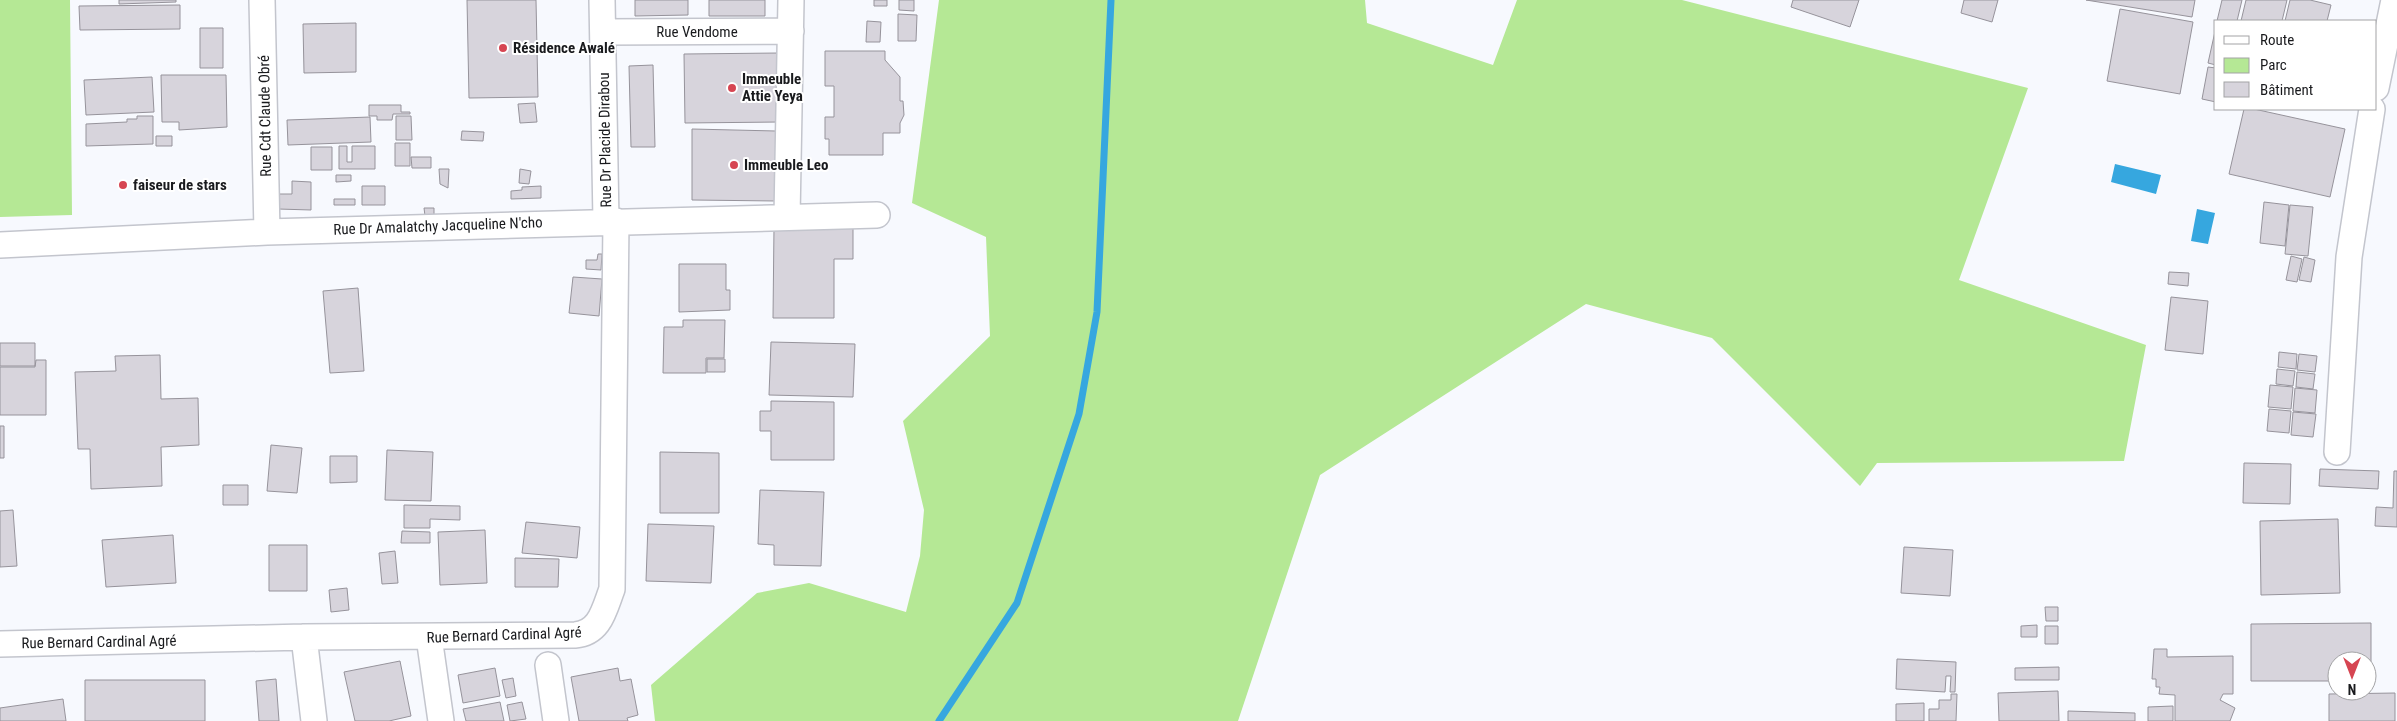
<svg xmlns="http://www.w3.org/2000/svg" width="2397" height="721" font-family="'Roboto Condensed',sans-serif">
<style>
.green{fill:#b5e895}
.water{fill:#36a7df}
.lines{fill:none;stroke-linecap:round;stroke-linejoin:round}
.stream{stroke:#36a7df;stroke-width:7}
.building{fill:#d7d4dc;stroke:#96939b}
.minor-casing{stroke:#c3c5cd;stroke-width:28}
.minor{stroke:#fff;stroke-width:25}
.poi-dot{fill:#d64552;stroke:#fff;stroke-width:2}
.labels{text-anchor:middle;stroke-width:4;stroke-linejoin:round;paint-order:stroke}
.street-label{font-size:15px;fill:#191a1d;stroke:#fff}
.poi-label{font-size:15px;font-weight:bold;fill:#191a1d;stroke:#fff;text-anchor:start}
</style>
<rect width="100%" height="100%" fill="#f7f9fe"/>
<path class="green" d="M 0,0 L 70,0 L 72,215 L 0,217 Z
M 939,0 L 1365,0 L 1367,23 L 1493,65 L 1517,0 L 1682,0 L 2028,88 L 1959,280 L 2146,345 L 2124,461 L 1877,463 L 1860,486 L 1712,338 L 1586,304 L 1320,475 L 1238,721 L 655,721 L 651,685 L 757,593 L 809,583 L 906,612 L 920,556 L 924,510 L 903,421 L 990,336 L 986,237 L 912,203 Z"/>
<path class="water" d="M 2115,164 L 2161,175 L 2156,194 L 2111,182 Z
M 2197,209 L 2215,213 L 2208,244 L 2191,241 Z"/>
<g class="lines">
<path class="stream" d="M 939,721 L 1017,603 L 1079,414 L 1097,312 L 1111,0"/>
</g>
<path class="building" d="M 119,0 L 176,0 L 176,2 L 119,4 Z
M 467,0 L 536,0 L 538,97 L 469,98 Z
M 635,0 L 688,0 L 688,15 L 635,16 Z
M 709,0 L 765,0 L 765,16 L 709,16 Z
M 874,0 L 887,0 L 887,6 L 874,6 Z
M 899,0 L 914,0 L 914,11 L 899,10 Z
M 1793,0 L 1859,0 L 1850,27 L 1791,7 Z
M 1964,0 L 1998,0 L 1992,22 L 1961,13 Z
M 2086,0 L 2195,0 L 2192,17 Z
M 2222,0 L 2242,0 L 2237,21 L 2217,21 Z
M 2246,0 L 2287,0 L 2282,21 L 2241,21 Z
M 2290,0 L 2310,0 L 2331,5 L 2327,21 L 2285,21 Z
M 180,5 L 180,29 L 80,30 L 79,6 Z
M 2120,9 L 2193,22 L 2180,94 L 2107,81 Z
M 898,14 L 917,15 L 916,41 L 898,41 Z
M 867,21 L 881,22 L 880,42 L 866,42 Z
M 356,23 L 356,72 L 304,73 L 303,24 Z
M 2216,27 L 2216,65 L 2208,63 Z
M 200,28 L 223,28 L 223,68 L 200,68 Z
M 825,51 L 885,51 L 885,60 L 900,77 L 900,101 L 903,101 L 904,115 L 900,123 L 900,133 L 883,133 L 883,155 L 829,155 L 829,139 L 825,139 L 825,117 L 834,117 L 834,86 L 825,86 Z
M 779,53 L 780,122 L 685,123 L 684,54 Z
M 653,65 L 655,147 L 631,147 L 629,66 Z
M 2208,67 L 2216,68 L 2216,102 L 2202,99 Z
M 161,75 L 226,75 L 227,127 L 179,130 L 179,122 L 162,122 Z
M 152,77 L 154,112 L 86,115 L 84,80 Z
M 535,103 L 537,122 L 520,123 L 518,104 Z
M 369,105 L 401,105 L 401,112 L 410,112 L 410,114 L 393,114 L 392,120 L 377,120 L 377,116 L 369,116 Z
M 2244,109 L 2254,109 L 2345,129 L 2330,197 L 2229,174 Z
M 137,116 L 153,116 L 153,144 L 86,146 L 86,124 L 127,122 L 127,119 L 137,119 Z
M 396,116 L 411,116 L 412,140 L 396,140 Z
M 370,117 L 371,142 L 288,145 L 287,120 Z
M 692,129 L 776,131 L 776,201 L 692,200 Z
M 462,131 L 484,132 L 483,141 L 461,140 Z
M 156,136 L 172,136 L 172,146 L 156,146 Z
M 395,143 L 410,143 L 410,166 L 395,166 Z
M 339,146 L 347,146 L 347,162 L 352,162 L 352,146 L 375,146 L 375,169 L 339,169 Z
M 311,147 L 332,147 L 332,170 L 311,170 Z
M 411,157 L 431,157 L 431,168 L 412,168 Z
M 439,169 L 449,169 L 448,188 L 440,184 Z
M 520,169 L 531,171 L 529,184 L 519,183 Z
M 336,175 L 351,175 L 351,181 L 336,182 Z
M 292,181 L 311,182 L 311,210 L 278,209 L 279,194 L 292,194 Z
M 362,186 L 385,186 L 385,205 L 362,205 Z
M 541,186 L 541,198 L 511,199 L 511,191 L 522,190 L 522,187 Z
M 334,199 L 355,199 L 355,205 L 334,205 Z
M 2264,202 L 2289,205 L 2285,246 L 2260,243 Z
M 2290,205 L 2313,207 L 2308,256 L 2285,254 Z
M 424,208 L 434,208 L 434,216 L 425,216 Z
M 774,227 L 853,228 L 853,259 L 834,259 L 834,318 L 773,318 Z
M 598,254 L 602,254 L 601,270 L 586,269 L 586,260 L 597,260 Z
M 2291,256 L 2302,259 L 2297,282 L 2286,280 Z
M 2304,257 L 2315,260 L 2311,282 L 2299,280 Z
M 679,264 L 726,264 L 726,290 L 730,290 L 730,310 L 679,312 Z
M 2169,272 L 2189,273 L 2188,286 L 2168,284 Z
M 573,277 L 602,279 L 599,316 L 569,313 Z
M 358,288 L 364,371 L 330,373 L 323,291 Z
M 2171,297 L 2208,301 L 2203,354 L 2165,350 Z
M 683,320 L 725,320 L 724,358 L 706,358 L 706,373 L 663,373 L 664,327 L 683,327 Z
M 771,342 L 855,344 L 853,397 L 769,395 Z
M 0,343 L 35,343 L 35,366 L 0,366 Z
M 2279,352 L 2297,354 L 2296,369 L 2278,367 Z
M 2299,354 L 2317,356 L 2315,372 L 2297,370 Z
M 160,355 L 161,399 L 198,398 L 199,445 L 161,447 L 162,486 L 91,489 L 90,449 L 78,449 L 75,372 L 116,371 L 115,356 Z
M 707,359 L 725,359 L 725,372 L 707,372 Z
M 36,360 L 46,360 L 46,415 L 0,415 L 0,367 L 35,367 Z
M 2277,369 L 2295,371 L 2293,386 L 2276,384 Z
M 2297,372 L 2315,374 L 2313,389 L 2296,387 Z
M 2270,385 L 2293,387 L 2291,409 L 2268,407 Z
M 2295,388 L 2317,390 L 2315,413 L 2293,411 Z
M 771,401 L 834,402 L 834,460 L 771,460 L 771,431 L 760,431 L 760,411 L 771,411 Z
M 2269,409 L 2291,411 L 2289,433 L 2267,431 Z
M 2293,412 L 2316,414 L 2313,437 L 2291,435 Z
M 0,426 L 4,426 L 4,458 L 0,458 Z
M 271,445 L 302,448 L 297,493 L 267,491 Z
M 387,450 L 433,452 L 431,501 L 385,500 Z
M 660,452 L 719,453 L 719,513 L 660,513 Z
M 330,456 L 357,456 L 357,482 L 330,483 Z
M 2244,463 L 2291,464 L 2290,504 L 2243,503 Z
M 2320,469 L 2379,471 L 2378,489 L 2319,486 Z
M 2394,471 L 2397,471 L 2397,527 L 2375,526 L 2376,507 L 2393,508 Z
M 223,485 L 248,485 L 248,505 L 223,505 Z
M 760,490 L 824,492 L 821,566 L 774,565 L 774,545 L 758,544 Z
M 404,505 L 460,506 L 460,520 L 430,519 L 430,528 L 404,528 Z
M 13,510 L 17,566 L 0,567 L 0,511 Z
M 2338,519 L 2340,593 L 2261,595 L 2260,521 Z
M 526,522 L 580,527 L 577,558 L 522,553 Z
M 648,524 L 714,526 L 711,583 L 646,581 Z
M 485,530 L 487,583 L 440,585 L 438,532 Z
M 402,531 L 430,532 L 430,543 L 401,543 Z
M 173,535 L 176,583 L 106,587 L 102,540 Z
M 269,545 L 307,545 L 307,591 L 269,591 Z
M 1904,547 L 1953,550 L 1950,596 L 1901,593 Z
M 395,551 L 398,583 L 382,584 L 379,553 Z
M 515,558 L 559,559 L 558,587 L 515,587 Z
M 347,588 L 349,610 L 331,612 L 329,590 Z
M 2045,607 L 2058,607 L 2058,621 L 2046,621 Z
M 2371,623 L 2371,680 L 2367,680 L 2367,661 L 2337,661 L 2337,681 L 2251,681 L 2251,624 Z
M 2037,625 L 2037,637 L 2021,637 L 2021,626 Z
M 2045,626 L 2058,626 L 2058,644 L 2045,644 Z
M 2154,649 L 2167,649 L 2167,657 L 2233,656 L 2233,694 L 2223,694 L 2220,700 L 2235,708 L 2230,721 L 2175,721 L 2175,695 L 2159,694 L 2160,687 L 2156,687 L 2156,679 L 2152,679 Z
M 1897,659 L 1956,662 L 1955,692 L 1950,692 L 1951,676 L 1946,676 L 1945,692 L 1896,689 Z
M 400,661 L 411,716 L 389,721 L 355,721 L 344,672 Z
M 2059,667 L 2059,680 L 2015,680 L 2015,668 Z
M 495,668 L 500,696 L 463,703 L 458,675 Z
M 618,668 L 620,681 L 631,679 L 638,715 L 627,718 L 628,721 L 579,721 L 571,677 Z
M 513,678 L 516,696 L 506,698 L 502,680 Z
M 276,679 L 279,721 L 259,721 L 256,681 Z
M 85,680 L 205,680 L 205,721 L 85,721 Z
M 2058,691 L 2059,721 L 1999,721 L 1998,693 Z
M 2395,693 L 2395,721 L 2329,721 L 2329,694 Z
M 1951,694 L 1957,694 L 1956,721 L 1929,721 L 1929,709 L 1939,709 L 1939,700 L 1951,700 Z
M 63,699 L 66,721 L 0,721 L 0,708 Z
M 500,702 L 504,721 L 466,721 L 463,709 Z
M 522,702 L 526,719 L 510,721 L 507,705 Z
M 1924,703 L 1924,721 L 1896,721 L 1896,704 Z
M 2173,706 L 2173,721 L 2148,721 L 2148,707 Z
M 2068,711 L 2135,713 L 2135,721 L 2068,721 Z"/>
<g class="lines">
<defs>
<path id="minor" d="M 262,0 L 267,232
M 602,0 L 606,221
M 603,32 L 791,31
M 2376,88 L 2394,0
M 787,217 L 791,0
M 0,245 L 267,232 L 877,215
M 2337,452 L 2349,257 L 2372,109
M 304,637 L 314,721
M 429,637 L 441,721
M 0,644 L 304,637 L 575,635 C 600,633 604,610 612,589 L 616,221
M 548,665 L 556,721"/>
</defs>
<use href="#minor" class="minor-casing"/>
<use href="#minor" class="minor"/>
</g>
<g class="poi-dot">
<circle cx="503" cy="48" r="5"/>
<circle cx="732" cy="88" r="5"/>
<circle cx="734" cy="165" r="5"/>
<circle cx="123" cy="185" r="5"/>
</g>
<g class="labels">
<g class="street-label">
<text x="697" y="37">Rue Vendome</text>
<text transform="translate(265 116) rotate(-91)" y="5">Rue Cdt Claude Obré</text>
<text transform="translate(605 140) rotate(-91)" y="5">Rue Dr Placide Dirabou</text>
<text transform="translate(438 226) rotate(-2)" y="5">Rue Dr Amalatchy Jacqueline N'cho</text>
<text transform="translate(504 635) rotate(-2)" y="5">Rue Bernard Cardinal Agré</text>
<text transform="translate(99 642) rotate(-1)" y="5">Rue Bernard Cardinal Agré</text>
</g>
<g class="poi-label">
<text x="513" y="53">Résidence Awalé</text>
<text x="742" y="84">Immeuble<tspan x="742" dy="17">Attie Yeya</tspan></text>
<text x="744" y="170">Immeuble Leo</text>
<text x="133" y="190">faiseur de stars</text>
</g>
</g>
<rect x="2214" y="20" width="162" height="90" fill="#ffffff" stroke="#a3a3a5"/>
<rect x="2224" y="36" width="25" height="8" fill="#ffffff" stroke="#a3a3a5"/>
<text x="2260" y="45" font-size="15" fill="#191a1d">Route</text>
<rect x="2224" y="58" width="25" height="15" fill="#b5e895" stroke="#a3a3a5"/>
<text x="2260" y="70" font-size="15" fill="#191a1d">Parc</text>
<rect x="2224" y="82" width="25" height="15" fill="#d7d4dc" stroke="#a3a3a5"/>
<text x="2260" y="95" font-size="15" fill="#191a1d">Bâtiment</text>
<g transform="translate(2352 676) rotate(180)"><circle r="24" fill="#ffffff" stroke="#a3a3a5"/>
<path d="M0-4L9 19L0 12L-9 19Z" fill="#d64552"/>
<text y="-8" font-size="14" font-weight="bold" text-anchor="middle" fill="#191a1d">N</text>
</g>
</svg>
